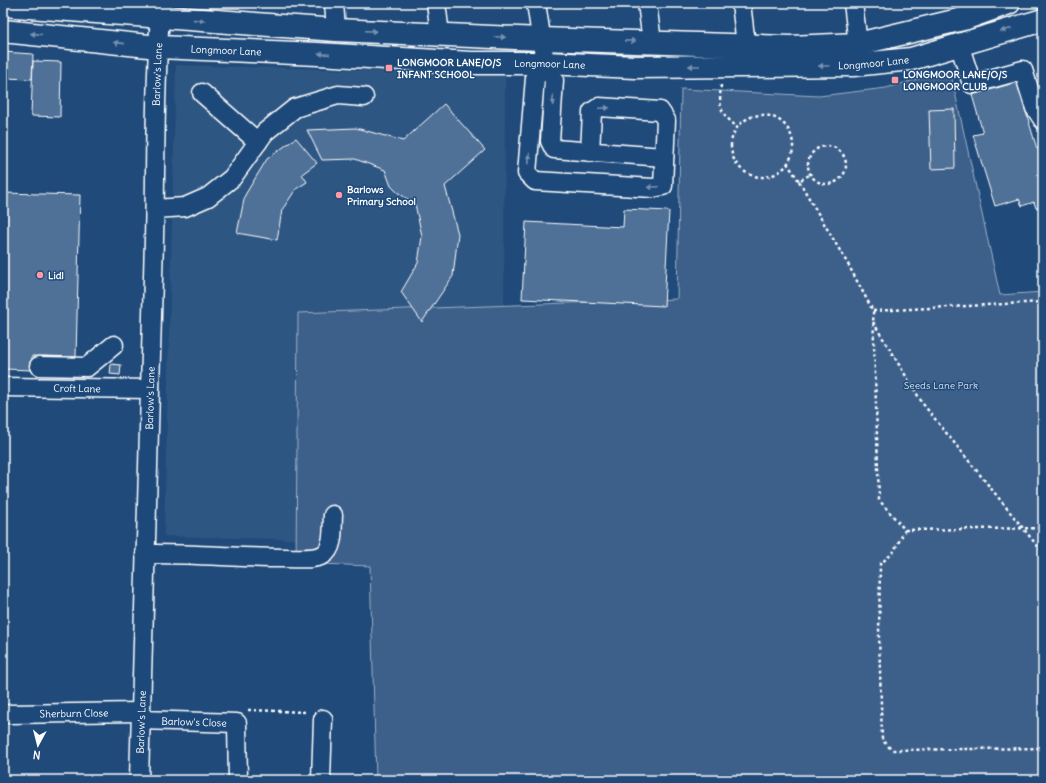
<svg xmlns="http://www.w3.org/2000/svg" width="1046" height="783" font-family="Delius,sans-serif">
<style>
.built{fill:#2e5683}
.green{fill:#3c618b;stroke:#9eb0c5}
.building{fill:#507197;stroke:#fff}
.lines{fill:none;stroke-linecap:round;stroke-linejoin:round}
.minor-casing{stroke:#fff;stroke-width:21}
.major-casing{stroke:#fff;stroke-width:25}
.path{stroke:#fff;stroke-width:2.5;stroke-dasharray:3 3;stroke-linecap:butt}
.minor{stroke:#1f4a7a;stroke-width:18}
.major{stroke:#1f4a7a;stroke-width:22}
.oneway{fill:#7992af}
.poi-dot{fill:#ff9aa2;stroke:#1f4a7a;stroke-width:1.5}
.labels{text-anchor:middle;stroke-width:3;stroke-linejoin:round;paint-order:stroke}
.street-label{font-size:10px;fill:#fff;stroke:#1f4a7a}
.poi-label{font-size:10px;font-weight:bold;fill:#fff;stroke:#1f4a7a;text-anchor:start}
.park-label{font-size:10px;fill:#d8dfe8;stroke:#1f4a7a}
</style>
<rect width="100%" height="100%" fill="#1f4a7a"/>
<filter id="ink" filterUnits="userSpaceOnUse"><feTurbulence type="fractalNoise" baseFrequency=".025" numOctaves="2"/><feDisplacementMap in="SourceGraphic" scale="8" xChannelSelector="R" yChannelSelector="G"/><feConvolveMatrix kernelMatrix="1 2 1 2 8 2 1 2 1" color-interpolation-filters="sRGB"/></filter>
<g filter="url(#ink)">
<path class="built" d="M 176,65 L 498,74 L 505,76 L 504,315 L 308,540 L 164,536 Z"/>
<path class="green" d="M 950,70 L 1000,295 L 1043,292 L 1043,780 L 376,780 L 370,566 L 296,563 L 298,313 L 677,299 L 681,89 L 819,96 L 886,88 Z"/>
<path class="building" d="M 3,52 L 33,54 L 32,79 L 3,78 Z
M 33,61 L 61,62 L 60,117 L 31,116 Z
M 1017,82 L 1037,149 L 1043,147 L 1043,206 L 1036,208 L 1034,202 L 1022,206 L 1019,199 L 995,206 L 973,135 L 983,133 L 972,95 Z
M 444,104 L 485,150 L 445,186 L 458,234 L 453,276 L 422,322 L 401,292 L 418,263 L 422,236 L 415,204 L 397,192 L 391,186 L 385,170 L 355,159 L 322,160 L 307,130 L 356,128 L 403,141 Z
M 954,109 L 955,168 L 931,169 L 929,110 Z
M 296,138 L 317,163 L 302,174 L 307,182 L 296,189 L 282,210 L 277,240 L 237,233 L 245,195 L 267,159 Z
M 3,193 L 80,195 L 76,357 L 32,356 L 32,370 L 3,369 Z
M 624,209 L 669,211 L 664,306 L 522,299 L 526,222 L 623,227 Z
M 111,364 L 121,365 L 120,375 L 110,374 Z"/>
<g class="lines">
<defs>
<g id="minor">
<path d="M 334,3 L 336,30"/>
<path d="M 436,3 L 440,34"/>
<path d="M 536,3 L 545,63 L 554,80 L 550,141 L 554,149 L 664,157"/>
<path d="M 647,3 L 652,42"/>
<path d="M 741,3 L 746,45"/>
<path d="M 853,3 L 858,44"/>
<path d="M 959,44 L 972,84 L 1023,70 L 1035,108 L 1043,120"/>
<path d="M 545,63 L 535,78 L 527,173 L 535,181 L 653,188 L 663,186 L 666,120 L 660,111 L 599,107 L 592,112 L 590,152"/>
<path d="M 202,93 L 258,142"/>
<path d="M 155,209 L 185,207 L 208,197 L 232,178 L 265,132 L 295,108 L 338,95 L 364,97"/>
<path d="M 39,366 L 87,367 L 114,345"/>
<path id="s1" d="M 3,387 L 150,389"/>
<path d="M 145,554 C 192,553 239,558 286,558 C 297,558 313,560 323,555 C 335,548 332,526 333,515"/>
<path id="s2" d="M 9,714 L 140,712"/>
<path id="s3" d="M 141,720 L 237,723 L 238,780"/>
<path id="s4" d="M 139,780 C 145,600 149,419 154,239 C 156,165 154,91 160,17"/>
<path d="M 321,780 L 323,719"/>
</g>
<g id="major">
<path d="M 3,5 L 336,30 L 540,39 L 790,47 L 858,44 L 967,18 L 1009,3"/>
<path id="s5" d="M 3,31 L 158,47 L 318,54 L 471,63 L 545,63 L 635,67 L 853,65 L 911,59 L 1043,20"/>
</g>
</defs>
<use href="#minor" class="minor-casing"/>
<use href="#major" class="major-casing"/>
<path class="path" d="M 721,85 C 719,107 719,112 737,127
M731 146a31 31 0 1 1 62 0a31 31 0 1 1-62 0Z
M808 165a19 19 0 1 1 38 0a19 19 0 1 1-38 0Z
M 787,163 L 799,181 L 811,174
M 799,181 L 849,266 L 873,311 L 879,500 L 905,530 L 893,553 L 880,564 L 879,634 L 882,740 L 892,750 L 1043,748
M 873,311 L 1043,302
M 873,322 L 923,404 L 1043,553
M 905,530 L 1043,528
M 248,710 L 307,712"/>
<use href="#minor" class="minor"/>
<use href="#major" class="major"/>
</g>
<defs><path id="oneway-solid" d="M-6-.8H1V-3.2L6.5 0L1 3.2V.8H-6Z"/></defs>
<g class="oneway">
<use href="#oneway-solid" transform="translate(199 20) rotate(4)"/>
<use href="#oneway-solid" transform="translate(1006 30) rotate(164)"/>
<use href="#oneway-solid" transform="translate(371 31) rotate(3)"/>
<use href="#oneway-solid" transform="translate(36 34) rotate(-175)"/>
<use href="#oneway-solid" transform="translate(500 37) rotate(2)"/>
<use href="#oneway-solid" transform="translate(630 41) rotate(1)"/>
<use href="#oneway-solid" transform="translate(119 43) rotate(-174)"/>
<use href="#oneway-solid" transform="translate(324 54) rotate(-176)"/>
<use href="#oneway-solid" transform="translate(694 66) rotate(180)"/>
<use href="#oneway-solid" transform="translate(824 66) rotate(180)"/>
<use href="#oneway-solid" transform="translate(553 100) rotate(93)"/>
<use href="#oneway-solid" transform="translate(604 108) rotate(-2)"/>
<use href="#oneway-solid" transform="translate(529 159) rotate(-87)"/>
<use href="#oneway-solid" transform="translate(653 187) rotate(177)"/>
</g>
</g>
<g class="poi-dot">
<rect x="385" y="64" width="8" height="8" rx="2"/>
<rect x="891" y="76" width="8" height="8" rx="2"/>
<circle cx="339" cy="195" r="4"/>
<circle cx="40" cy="275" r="4"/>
</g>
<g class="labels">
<g class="street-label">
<text dy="4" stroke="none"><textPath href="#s5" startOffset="224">Longmoor Lane</textPath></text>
<text dy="4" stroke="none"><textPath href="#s5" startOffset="872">Longmoor Lane</textPath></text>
<text dy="4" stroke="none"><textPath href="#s5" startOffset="548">Longmoor Lane</textPath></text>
<text dy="4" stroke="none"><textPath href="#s4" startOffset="706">Barlow's Lane</textPath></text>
<text dy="4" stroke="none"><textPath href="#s1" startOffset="74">Croft Lane</textPath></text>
<text dy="4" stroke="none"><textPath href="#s4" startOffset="382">Barlow's Lane</textPath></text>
<text dy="4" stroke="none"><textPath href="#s2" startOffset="65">Sherburn Close</textPath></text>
<text dy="4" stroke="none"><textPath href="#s4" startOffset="58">Barlow's Lane</textPath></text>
<text dy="4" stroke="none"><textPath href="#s3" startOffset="53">Barlow's Close</textPath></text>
</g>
<g class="poi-label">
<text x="397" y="66">LONGMOOR LANE/O/S<tspan x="397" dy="12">INFANT SCHOOL</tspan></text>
<text x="903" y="78">LONGMOOR LANE/O/S<tspan x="903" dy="12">LONGMOOR CLUB</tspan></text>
<text x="347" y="193">Barlows<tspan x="347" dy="12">Primary School</tspan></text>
<text x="48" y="279">Lidl</text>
</g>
<g class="park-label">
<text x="941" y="389">Seeds Lane Park</text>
</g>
</g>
<rect width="1046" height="783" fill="none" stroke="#1f4a7a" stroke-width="16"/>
<rect x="8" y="8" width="1030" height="767" fill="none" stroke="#fff" stroke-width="1.5" filter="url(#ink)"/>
<g transform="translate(38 745) rotate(187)" stroke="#1f4a7a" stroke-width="3" paint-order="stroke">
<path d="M0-3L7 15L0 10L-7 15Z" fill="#ffffff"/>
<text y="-6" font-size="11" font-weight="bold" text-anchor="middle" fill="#ffffff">N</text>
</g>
</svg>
